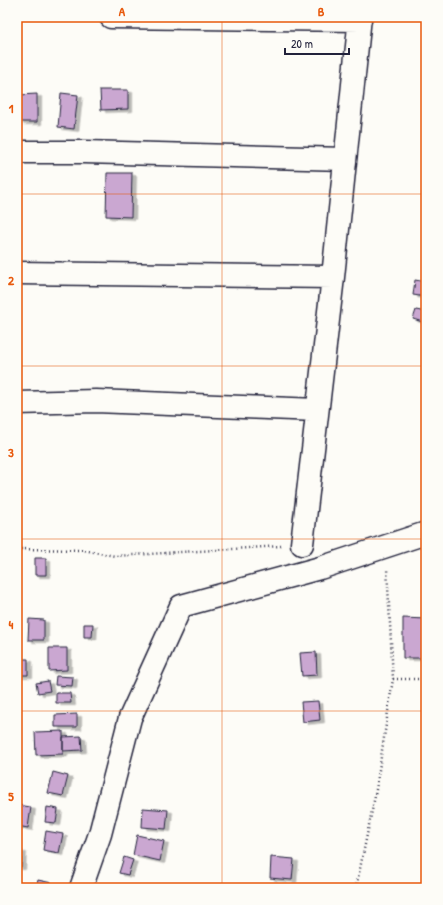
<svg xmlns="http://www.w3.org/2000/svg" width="443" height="905" font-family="'Patrick Hand',sans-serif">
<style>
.building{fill:#caa7d1;stroke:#22223b;filter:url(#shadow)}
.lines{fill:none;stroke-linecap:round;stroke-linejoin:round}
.minor-casing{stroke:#22223b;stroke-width:25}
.path{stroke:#22223b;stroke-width:2.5;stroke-dasharray:1 3;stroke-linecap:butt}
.minor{stroke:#fdfcf7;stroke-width:22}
.grid{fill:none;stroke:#e8590c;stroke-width:1;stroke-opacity:0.55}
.neatline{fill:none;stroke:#e8590c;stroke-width:1.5}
.grid-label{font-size:13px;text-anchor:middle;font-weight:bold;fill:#e8590c}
</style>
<defs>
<filter id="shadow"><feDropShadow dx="4.5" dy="2.5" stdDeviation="0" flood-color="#0004"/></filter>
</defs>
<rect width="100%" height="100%" fill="#fdfcf7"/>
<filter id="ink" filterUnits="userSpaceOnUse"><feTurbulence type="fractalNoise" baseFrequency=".025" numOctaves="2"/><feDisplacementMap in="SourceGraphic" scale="8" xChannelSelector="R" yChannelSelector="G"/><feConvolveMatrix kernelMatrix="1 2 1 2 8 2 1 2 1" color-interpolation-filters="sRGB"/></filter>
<g filter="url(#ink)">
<path class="building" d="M 100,90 L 128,90 L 128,109 L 101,110 Z
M 61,93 L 78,95 L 74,129 L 58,127 Z
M 37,94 L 37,122 L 19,122 L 19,95 Z
M 107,173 L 132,173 L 131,217 L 106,216 Z
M 415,280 L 426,282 L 426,297 L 413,295 Z
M 416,310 L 426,312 L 426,323 L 413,319 Z
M 35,558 L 46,558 L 46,575 L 35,575 Z
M 403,618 L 426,619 L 426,658 L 403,658 Z
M 29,619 L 44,620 L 44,640 L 28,640 Z
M 84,624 L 93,624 L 92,637 L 84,637 Z
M 49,648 L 67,648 L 67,670 L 49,671 Z
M 316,652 L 317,675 L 302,676 L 300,653 Z
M 17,659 L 28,659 L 28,675 L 17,675 Z
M 56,676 L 73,677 L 72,686 L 55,685 Z
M 48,681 L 50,691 L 38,693 L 36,683 Z
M 56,693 L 70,693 L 71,703 L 56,703 Z
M 318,701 L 320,720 L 303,722 L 301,702 Z
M 77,714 L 77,727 L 55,727 L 55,715 Z
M 63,731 L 63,754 L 36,755 L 35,732 Z
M 81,736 L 82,750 L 63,751 L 63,737 Z
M 53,772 L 68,776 L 63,796 L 48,793 Z
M 17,805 L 31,807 L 28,828 L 17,826 Z
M 47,807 L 58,809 L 56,823 L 45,822 Z
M 143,808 L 168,810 L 166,829 L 142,827 Z
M 46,831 L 63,834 L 59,853 L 43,850 Z
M 137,835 L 164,841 L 160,861 L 133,855 Z
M 17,850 L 22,850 L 21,867 L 17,867 Z
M 124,857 L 133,860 L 128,875 L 119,873 Z
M 271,857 L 294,859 L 292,880 L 270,878 Z
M 38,880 L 52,883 L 51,888 L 36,888 Z"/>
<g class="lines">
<defs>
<path id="minor" d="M 111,17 L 360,20
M 17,152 L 84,152 L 345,159
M 17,273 L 333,277
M 17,403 L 96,401 L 317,410
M 302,544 L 333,277 L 360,17
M 81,888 L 100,834 L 130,718 L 181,606 L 320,568 L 426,533"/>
</defs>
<use href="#minor" class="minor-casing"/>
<path class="path" d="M 17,549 L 83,550 L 115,556 L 282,546
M 393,679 L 426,679
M 356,888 L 375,796 L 393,679 L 387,568"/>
<use href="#minor" class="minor"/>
</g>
</g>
<path class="grid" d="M 222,17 L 222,888M 17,194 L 426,194M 17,366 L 426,366M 17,539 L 426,539M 17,711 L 426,711"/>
<rect width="443" height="905" fill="none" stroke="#fdfcf7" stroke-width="44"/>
<path d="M285 48v6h64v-6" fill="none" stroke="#22223b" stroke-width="2"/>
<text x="291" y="48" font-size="12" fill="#22223b" stroke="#fdfcf7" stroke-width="3" paint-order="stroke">20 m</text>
<rect x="22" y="22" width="399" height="861" class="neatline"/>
<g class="grid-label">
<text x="122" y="16">A</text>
<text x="321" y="16">B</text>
<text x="11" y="113">1</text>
<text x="11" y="285">2</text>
<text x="11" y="457">3</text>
<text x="11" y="629">4</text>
<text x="11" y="801">5</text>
</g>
</svg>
